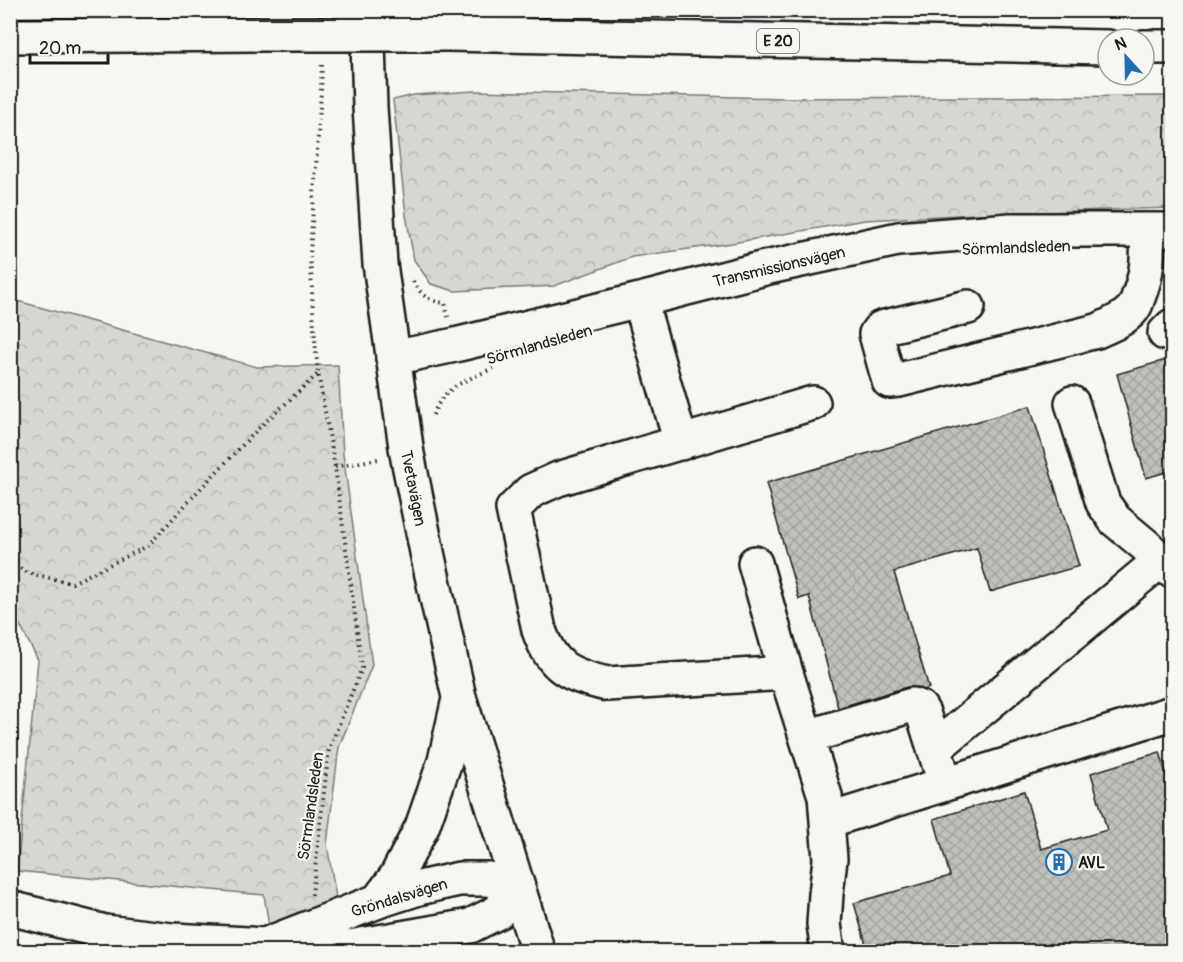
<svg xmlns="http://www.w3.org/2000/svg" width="1183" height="962" font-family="Pangolin,sans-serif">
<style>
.forest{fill:url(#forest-crowns);stroke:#797977;stroke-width:1.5}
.building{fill:url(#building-cross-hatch);stroke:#1c1c1c;stroke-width:1.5}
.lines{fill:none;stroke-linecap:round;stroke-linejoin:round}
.minor-casing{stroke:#1c1c1c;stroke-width:38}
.major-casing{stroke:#1c1c1c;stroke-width:38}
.highway-casing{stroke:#1c1c1c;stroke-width:38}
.path{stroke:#1c1c1c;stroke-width:4;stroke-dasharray:1.5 4.5;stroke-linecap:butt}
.minor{stroke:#f6f6f2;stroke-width:33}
.major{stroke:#f6f6f2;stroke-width:33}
.highway{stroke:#f6f6f2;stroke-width:33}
.highway-bridge-casing{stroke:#1c1c1c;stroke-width:38;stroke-linecap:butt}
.highway-bridge{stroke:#f6f6f2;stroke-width:33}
.labels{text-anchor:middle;stroke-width:4.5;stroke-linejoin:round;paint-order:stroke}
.shield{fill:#f6f6f2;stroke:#5d5d5c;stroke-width:1.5}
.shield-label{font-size:15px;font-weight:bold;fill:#1c1c1c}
.street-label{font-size:16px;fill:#1c1c1c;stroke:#f6f6f2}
.poi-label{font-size:16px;font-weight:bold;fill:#1c1c1c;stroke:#f6f6f2;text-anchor:start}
</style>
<defs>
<pattern id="forest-crowns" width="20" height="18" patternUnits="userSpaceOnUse" patternTransform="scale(1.5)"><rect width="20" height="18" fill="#d6d6d2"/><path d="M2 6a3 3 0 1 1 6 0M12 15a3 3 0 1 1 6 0" fill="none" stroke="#b7b7b4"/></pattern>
<pattern id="building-cross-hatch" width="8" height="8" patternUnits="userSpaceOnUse" patternTransform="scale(1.5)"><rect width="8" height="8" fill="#c0c0bd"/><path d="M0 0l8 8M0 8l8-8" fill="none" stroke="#a4a4a2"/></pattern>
</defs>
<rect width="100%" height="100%" fill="#f6f6f2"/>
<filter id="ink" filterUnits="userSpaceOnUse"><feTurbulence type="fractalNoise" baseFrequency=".0167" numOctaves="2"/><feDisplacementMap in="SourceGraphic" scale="12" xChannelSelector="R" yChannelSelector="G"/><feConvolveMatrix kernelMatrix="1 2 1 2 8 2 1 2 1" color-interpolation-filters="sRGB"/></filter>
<g filter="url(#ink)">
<path class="forest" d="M 475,91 L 785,98 L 1172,96 L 1172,208 L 977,214 L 865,220 L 732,243 L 632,257 L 554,286 L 455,291 L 431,284 L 414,260 L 406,215 L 393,100 L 414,95 Z
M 10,299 L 257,367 L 338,365 L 343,454 L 372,665 L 339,747 L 327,844 L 345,951 L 273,951 L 264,895 L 17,871 L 38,660 L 11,608 Z"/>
<path class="building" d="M 1173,358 L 1173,470 L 1146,478 L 1117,374 Z
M 1030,406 L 1079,566 L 990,592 L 977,548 L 894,572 L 929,688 L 924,690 L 918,687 L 907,687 L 838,708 L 809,596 L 799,599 L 766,483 Z
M 1160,752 L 1173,797 L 1173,951 L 868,951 L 854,903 L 950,876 L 934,819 L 1024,791 L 1041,849 L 1107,830 L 1091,773 Z"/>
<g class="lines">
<defs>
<path id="minor" d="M 640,300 L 681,443
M 968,307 L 881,328 L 878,331 L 876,334 L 889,381 L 899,380 L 1097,331 C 1108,326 1121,321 1130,312 C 1135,308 1137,301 1139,295 C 1148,272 1148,255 1147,230
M 1165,333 L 1172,326
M 393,358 L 455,345 L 640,300 L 765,268 L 898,239 L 1011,230 L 1172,230
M 813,403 L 558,479 L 531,491 L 513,509 L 539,630 C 552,669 570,675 607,684 L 786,673 L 825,796 L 830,859 L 826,894 L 824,924 L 828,952
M 1072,403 L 1103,503 L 1115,520 L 1145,545 L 1172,571
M 755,563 L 786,673
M 807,737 L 912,705 L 920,708 L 923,713 L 940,767
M 934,749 L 1161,560
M 827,821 L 1172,713
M 10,908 L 105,932 L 172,940 L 265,945 L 302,950 L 344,948 L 470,926 L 498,912 L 518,888 L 489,879 L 459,879 L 419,888 L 378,901 L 265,945"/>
<path id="major" d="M 367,10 L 370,107 L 380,264 L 407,454 L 428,557 L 459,697 L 538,952
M 378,901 L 396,877 L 422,827 L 445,761 L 459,699"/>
<path id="highway" d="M 447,34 L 1108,47
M 10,36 L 256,34
M 1144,47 L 1172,47"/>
</defs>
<use href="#minor" class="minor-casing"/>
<use href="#major" class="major-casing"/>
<use href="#highway" class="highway-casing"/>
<path class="path" d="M 413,281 C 422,296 428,301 445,303 L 448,317
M 433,415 C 444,385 467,381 493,368
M 335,467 L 378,459
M 10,562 L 28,573 L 72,583 L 148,546 L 198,491 L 261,426 L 318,374
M 312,895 L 329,749 L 362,668 L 335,467 L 318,373 L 314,328 L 310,254 L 321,92 L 322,62"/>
<use href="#minor" class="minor"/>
<use href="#major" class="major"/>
<use href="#highway" class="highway"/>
<defs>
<path id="highway-bridge" d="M 256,34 L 447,34"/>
</defs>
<use href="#highway-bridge" class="highway-bridge-casing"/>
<use href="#highway-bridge" class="highway-bridge"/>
</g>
</g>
<defs>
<symbol id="building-ring" viewBox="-11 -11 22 22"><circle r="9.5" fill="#f6f6f2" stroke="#1f6fb2" stroke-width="1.5"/><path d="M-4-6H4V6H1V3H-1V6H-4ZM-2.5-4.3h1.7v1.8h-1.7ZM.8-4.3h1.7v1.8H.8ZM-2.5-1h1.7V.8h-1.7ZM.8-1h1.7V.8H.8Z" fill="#1f6fb2"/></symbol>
</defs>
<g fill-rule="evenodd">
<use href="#building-ring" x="1044" y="847" width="30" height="30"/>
</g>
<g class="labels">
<rect class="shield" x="757" y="29" width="42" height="24" rx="4.5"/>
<g class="shield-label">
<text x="778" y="46">E 20</text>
</g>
<g class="street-label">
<text transform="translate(1016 247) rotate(-2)" y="6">Sörmlandsleden</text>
<text transform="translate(779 266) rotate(-13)" y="6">Transmissionsvägen</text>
<text transform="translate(539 344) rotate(-16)" y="6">Sörmlandsleden</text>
<text transform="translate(414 488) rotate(79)" y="6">Tvetavägen</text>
<text transform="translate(310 806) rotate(-82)" y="6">Sörmlandsleden</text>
<text transform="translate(399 897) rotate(-17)" y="6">Gröndalsvägen</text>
</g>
<g class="poi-label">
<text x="1078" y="868">AVL</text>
</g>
</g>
<rect width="1183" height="962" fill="none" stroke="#f6f6f2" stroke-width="36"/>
<rect x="18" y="18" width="1147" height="926" fill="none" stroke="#1c1c1c" stroke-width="2" filter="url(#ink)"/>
<g transform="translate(1126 57) rotate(338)"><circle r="28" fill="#f6f6f2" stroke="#9f9f9c" stroke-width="1.5"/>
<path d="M0-4.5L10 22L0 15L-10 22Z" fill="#1f6fb2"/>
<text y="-9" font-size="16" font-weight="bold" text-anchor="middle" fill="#1c1c1c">N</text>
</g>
<path d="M30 54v9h78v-9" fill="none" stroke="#1c1c1c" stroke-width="3"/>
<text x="39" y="54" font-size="18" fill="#1c1c1c" stroke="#f6f6f2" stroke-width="4.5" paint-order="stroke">20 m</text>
</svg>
